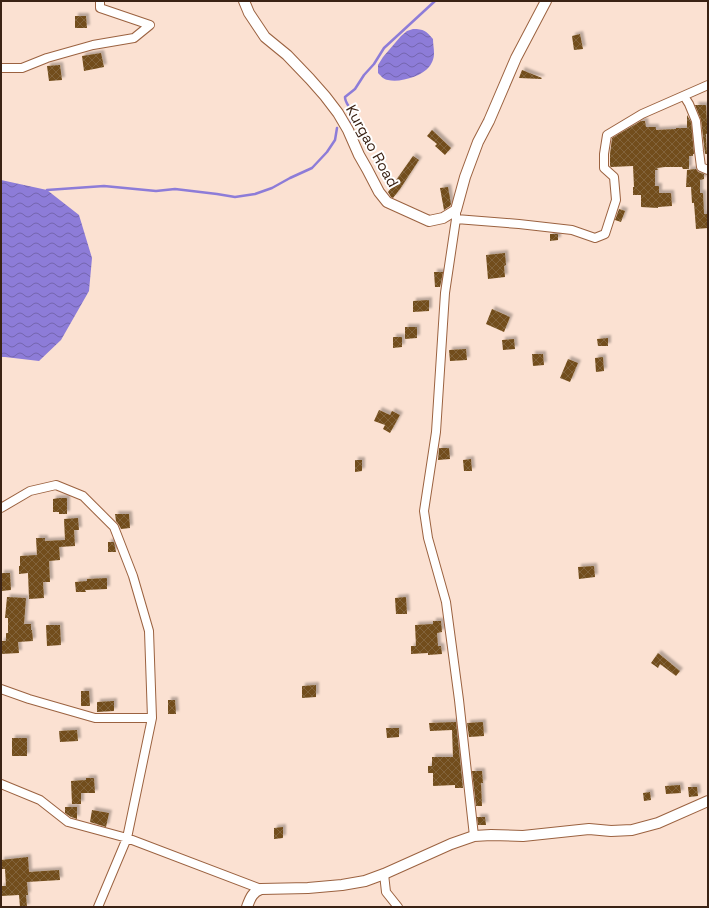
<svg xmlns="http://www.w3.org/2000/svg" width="709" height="908" font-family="'Space Grotesk',sans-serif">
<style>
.water{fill:url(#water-waves)}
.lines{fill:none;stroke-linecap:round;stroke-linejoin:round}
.stream{stroke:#8d7cd8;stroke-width:2.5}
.building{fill:url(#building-cross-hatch);filter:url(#shadow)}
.minor-casing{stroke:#9b6240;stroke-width:10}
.tertiary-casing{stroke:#9b6240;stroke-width:12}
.minor{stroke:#fff;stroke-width:8}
.tertiary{stroke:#fff;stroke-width:10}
.labels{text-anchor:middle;stroke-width:4;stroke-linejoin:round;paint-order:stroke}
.street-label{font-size:15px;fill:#3a2214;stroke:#fff}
</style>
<defs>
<pattern id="water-waves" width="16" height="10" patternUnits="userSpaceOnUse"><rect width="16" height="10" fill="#8d7cd8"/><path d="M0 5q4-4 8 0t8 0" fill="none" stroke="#7465ae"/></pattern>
<pattern id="building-cross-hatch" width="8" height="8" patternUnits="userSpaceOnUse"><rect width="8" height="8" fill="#724d1b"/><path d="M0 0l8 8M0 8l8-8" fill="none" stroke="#82633a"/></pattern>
<filter id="shadow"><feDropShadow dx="3" dy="-3" stdDeviation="1" flood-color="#0004"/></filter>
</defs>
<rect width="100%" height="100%" fill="#fbe1d2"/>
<path class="water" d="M 413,29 C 424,29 426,31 433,39 C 433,49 437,57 429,67 C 422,76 400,83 388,80 C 384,80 381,76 378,73 L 378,65 L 383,57 L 401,36 L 407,31 Z
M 1,180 L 47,190 L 79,215 L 92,258 L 89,291 L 61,340 L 39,361 L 5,357 L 1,357 Z"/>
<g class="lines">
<path class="stream" d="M 350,122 C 351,120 352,117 352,115 C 352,108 345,104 345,97 L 355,89 L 364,75 L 374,64 L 384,48 L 435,1
M 47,190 L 104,186 L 156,191 L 175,189 L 217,194 L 235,197 L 255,194 L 272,188 L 290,178 L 312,168 L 327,152 L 335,140 L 337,128"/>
</g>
<path class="building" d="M 75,16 L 86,16 L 87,28 L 75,28 Z
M 580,34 L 583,49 L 574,50 L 572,36 Z
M 101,53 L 104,67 L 84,71 L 82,56 Z
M 60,65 L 62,80 L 49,81 L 47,66 Z
M 522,70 L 542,78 L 541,79 L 519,78 Z
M 695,105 L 706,105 L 707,124 L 708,124 L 708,134 L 706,134 L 707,154 L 705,154 L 701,120 Z
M 687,115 L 691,122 L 694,154 L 693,154 L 693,156 L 689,156 L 689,169 L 683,169 L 682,167 L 665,167 L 657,168 L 658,170 L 655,170 L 655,186 L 659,186 L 659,193 L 671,193 L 672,206 L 658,207 L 658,208 L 641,207 L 641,195 L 633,195 L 633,187 L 634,187 L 633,166 L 611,167 L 610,166 L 610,154 L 612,138 L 641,121 L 645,121 L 646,127 L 656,127 L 656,130 L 676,129 L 676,128 L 687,128 Z
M 432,130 L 451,148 L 445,155 L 435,146 L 437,144 L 427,136 Z
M 413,156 L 419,160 L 400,189 L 393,198 L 391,197 L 388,192 L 395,183 L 394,183 Z
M 696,169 L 698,172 L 704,174 L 704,179 L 700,180 L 700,193 L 703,193 L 704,214 L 707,214 L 708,228 L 696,229 L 694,203 L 692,203 L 691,187 L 686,187 L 687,170 Z
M 448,187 L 451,204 L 450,206 L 444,210 L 440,188 Z
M 619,209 L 625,211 L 621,222 L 615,220 Z
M 550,234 L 558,234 L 558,240 L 550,241 Z
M 505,253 L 506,265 L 504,266 L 505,277 L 488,279 L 486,255 Z
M 434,272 L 443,272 L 440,287 L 435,287 Z
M 429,300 L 429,311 L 413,312 L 413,301 Z
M 492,309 L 510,317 L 504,332 L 486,324 Z
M 405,327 L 417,327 L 417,338 L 405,339 Z
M 393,337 L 402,337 L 402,347 L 393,348 Z
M 608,338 L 608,346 L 598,346 L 597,339 Z
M 514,339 L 515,349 L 503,350 L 502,340 Z
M 466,349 L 467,360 L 450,361 L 449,350 Z
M 532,354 L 543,354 L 544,365 L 533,366 Z
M 603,357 L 604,371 L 596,372 L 595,358 Z
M 568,359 L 578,363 L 570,382 L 560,378 Z
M 379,410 L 390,415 L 392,411 L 400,415 L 390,433 L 383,429 L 385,425 L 374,421 Z
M 439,448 L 449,448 L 450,459 L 438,460 Z
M 471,459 L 472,471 L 464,471 L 463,460 Z
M 355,460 L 362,460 L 362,471 L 355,472 Z
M 59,498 L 67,498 L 67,514 L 59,514 L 59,512 L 53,512 L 53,499 Z
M 115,514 L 129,514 L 130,528 L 121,529 L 119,525 L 116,521 Z
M 78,518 L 79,530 L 74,530 L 75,546 L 59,547 L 60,560 L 49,561 L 50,582 L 43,582 L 44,598 L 29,599 L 28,573 L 19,574 L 19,566 L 20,566 L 20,556 L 37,555 L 36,538 L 45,538 L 45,541 L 65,540 L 64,519 Z
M 108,542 L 114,542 L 116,552 L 108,552 Z
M 594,566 L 595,577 L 579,579 L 578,567 Z
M 1,573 L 10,573 L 11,590 L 1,591 Z
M 107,578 L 107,589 L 85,590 L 86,592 L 76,592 L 75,582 L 87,581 L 87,579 Z
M 7,597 L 26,598 L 24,624 L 31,624 L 31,630 L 32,630 L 33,641 L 18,642 L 19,653 L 1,654 L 1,641 L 6,641 L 6,633 L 8,633 L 8,618 L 5,618 Z
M 406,597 L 407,614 L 396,614 L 395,598 Z
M 433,621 L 441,621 L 442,632 L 437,633 L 438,646 L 441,646 L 442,654 L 428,655 L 428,653 L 411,654 L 411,646 L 416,646 L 415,625 L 433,624 Z
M 46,625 L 60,625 L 61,645 L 47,646 Z
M 658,653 L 680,671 L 676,676 L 660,664 L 658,668 L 651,663 Z
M 316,685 L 316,697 L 302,698 L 302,686 Z
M 81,691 L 89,691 L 90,706 L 81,706 Z
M 168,700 L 175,700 L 176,714 L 168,714 Z
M 114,701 L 114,711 L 97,712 L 97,702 Z
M 456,722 L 463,788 L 455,788 L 455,785 L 433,786 L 433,773 L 428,773 L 428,766 L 432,766 L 432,757 L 453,757 L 452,730 L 430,731 L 429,723 Z
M 483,722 L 484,736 L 469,737 L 467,723 Z
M 386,728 L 399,728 L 399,737 L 387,738 Z
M 77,730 L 78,741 L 60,742 L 59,731 Z
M 12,738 L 27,738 L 27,756 L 12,756 Z
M 472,771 L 482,771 L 483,783 L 481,783 L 482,806 L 476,806 Z
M 86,778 L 94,778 L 95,793 L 81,793 L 81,804 L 72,804 L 71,781 L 86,780 Z
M 680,785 L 681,793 L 666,794 L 665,786 Z
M 688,787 L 697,787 L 698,796 L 689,797 Z
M 650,792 L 651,800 L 644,801 L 643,793 Z
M 65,807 L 77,807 L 77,819 L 71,817 L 65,813 Z
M 92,810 L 109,813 L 106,827 L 90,822 Z
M 477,817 L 485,817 L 486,825 L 478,825 Z
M 283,827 L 283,838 L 274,839 L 274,828 Z
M 28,857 L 29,872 L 59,870 L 60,880 L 27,882 L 28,895 L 26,895 L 27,907 L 20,907 L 19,895 L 1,896 L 1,886 L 6,886 L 5,869 L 1,869 L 1,860 Z"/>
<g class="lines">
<defs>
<path id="minor" d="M 1,68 L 22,68 L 47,58 L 93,45 L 134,38 L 150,25 L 100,8 L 100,1
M 684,96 L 689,104 L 696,121 L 699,151 L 701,167 L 708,170
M 456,210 L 456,219 L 445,293 L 436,432 L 424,511 L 428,538 L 446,602 L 459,700 L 474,836
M 456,219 L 519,224 L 572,230 L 595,238 L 605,234 L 616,200 L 614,177 L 604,168 L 604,154 L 607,135 L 642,114 L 708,85
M 1,508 L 30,491 L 56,485 L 83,496 L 114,527 L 133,576 L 149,631 L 152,718 L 127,838 L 98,907
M 1,689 L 29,699 L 95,718 L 152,718
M 1,784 L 40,800 L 68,822 L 127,838 L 261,889
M 384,874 L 386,892 L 398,907"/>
<path id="tertiary" d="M 244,1 L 249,13 L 265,37 L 287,55 L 310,79 L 325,96 L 338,113 L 348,130 L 359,155 L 367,169 L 379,192 L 387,202 L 429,221 L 443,218 L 456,210 L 465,177 L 478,142 L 489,121 L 516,58 L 546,1
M 247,907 C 250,899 252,892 261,889 L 308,888 L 342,885 L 365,881 L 384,874 L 451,844 L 474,836 L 491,835 L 523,836 L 589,829 L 611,831 L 632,830 L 658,823 L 708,801"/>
</defs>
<use href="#minor" class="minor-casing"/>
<use href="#tertiary" class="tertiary-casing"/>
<use href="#minor" class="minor"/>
<use href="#tertiary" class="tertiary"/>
</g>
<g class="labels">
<g class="street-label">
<text transform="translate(372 146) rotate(61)" y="5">Kurgao Road</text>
</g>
</g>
<rect width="709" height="908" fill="none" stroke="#3a2214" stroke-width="4"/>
</svg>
